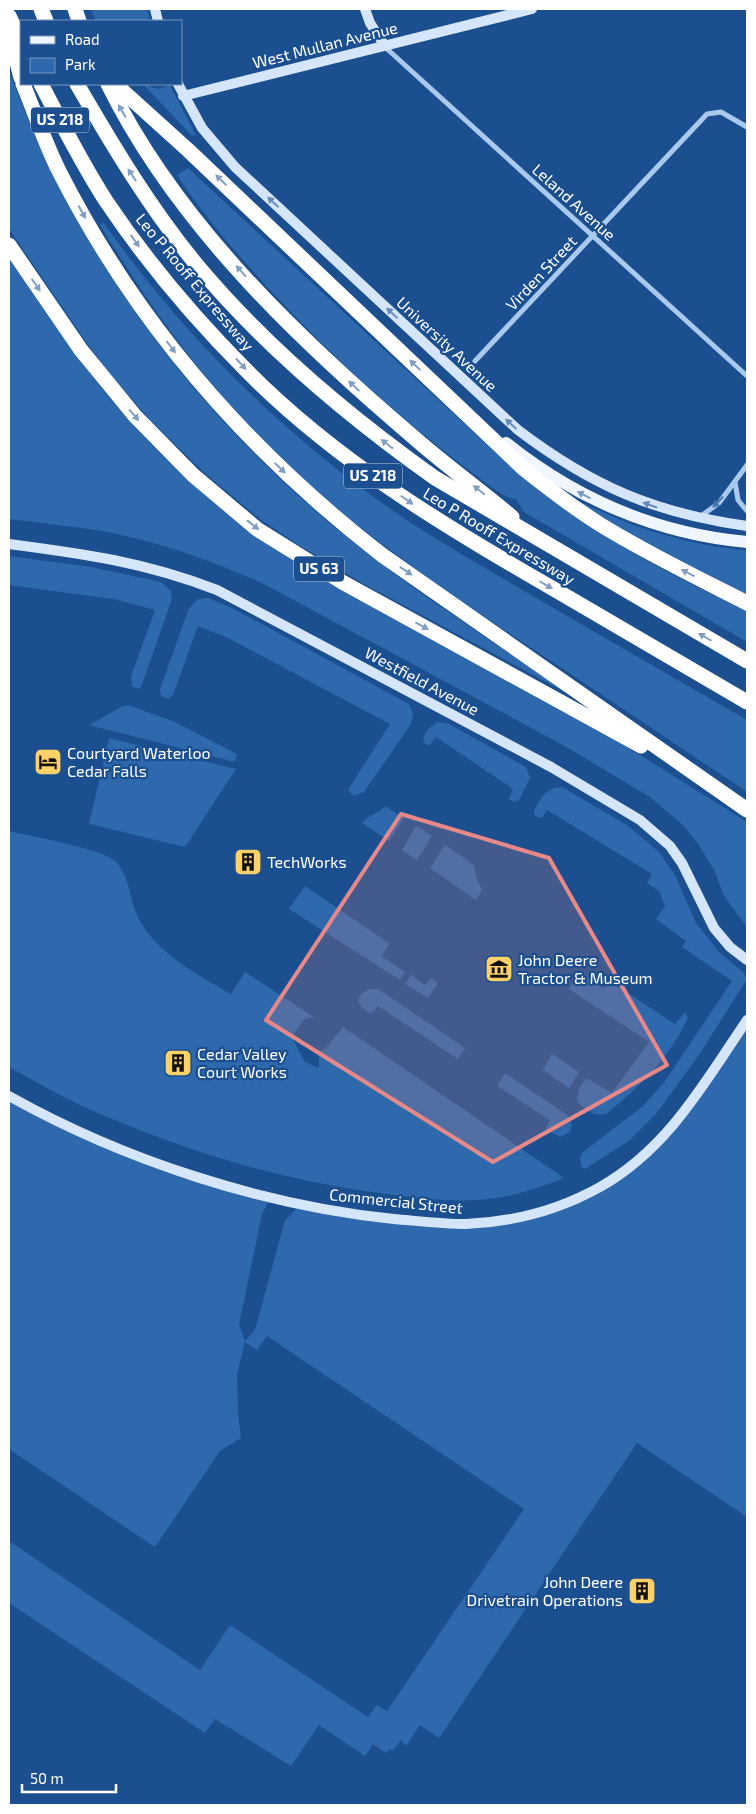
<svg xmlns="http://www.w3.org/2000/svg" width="756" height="1814" font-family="'Exo 2',sans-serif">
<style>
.green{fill:#2e69ad}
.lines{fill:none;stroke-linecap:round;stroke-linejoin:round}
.street{stroke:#a9c9ee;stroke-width:5}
.secondary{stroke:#d6e6fa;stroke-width:10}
.primary{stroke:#f0f6ff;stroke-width:12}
.highway{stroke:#fff;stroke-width:15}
.oneway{fill:#829ec1}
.oneway2{fill:#668bba}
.oneway3{fill:#7b9ac1}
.oneway4{fill:#4674ac}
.marked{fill:#e88989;fill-opacity:0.2;stroke:#e88989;stroke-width:4;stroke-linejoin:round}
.labels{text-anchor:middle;stroke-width:4.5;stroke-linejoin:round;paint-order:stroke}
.shield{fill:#1b4f8f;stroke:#bbcadd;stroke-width:1}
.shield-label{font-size:15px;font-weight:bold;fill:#fff}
.street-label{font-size:16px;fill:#fff;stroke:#1b4f8f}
.poi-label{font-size:16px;fill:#fff;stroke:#1b4f8f;text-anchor:start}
</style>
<rect width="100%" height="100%" fill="#1b4f8f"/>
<path class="green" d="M 91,9 L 147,9 L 150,21 L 96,21 Z
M 10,74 C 25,112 41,152 60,188 C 126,317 221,432 332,525 C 407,588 493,641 574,697 L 362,583 L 294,542 L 260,519 L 207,475 L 151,421 L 108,372 L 82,336 L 9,229 Z
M 143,84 L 158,89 L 170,85 L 196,135 L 192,136 Z
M 188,168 L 497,454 C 540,490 584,523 631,551 C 668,574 708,592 747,611 L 747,642 L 524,512 L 516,499 C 505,500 476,475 466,468 C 395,414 330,355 270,290 C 237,254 204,216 177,175 Z
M 103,222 C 183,335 281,433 395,512 C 437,541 482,566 526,592 C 599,635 673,677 747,720 L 747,792 C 677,745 607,698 536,651 C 462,602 388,552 320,495 C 232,419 160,325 100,225 Z
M 9,257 C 42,306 74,354 111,400 C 167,468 237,523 309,572 L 616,740 L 747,822 L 747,927 L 724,896 L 715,872 L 699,845 L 683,825 L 650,797 L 563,745 L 262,583 C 216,563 171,546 122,535 C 85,527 46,524 9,519 Z
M 583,503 C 634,528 690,546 747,550 L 747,596 L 638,540 L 582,504 Z
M 9,556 L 91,567 L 161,582 L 171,591 L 172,599 L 141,687 L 138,689 L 132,686 L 131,676 L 155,610 L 114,599 L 9,585 Z
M 208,598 L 234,609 L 409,704 L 413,714 L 411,724 L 364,792 L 354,796 L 348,790 L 390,724 L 228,638 L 198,626 L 173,695 L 168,699 L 161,696 L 160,689 L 189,608 L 198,599 Z
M 128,705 L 175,722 L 237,754 L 235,762 L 89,725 L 123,706 Z
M 439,722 L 449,724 L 526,767 L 530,778 L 519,800 L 514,802 L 509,799 L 513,789 L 436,737 L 429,746 L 424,743 C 421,734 431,725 439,722 Z
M 109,738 L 236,769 L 185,847 L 89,824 Z
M 562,787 L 627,825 L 659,852 L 675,875 L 696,923 L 720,953 L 743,972 L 747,979 L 699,1055 L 656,1114 L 630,1140 L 585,1169 L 581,1167 L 580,1157 L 583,1152 L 643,1106 L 663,1084 L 732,981 L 682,947 L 686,941 L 656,919 L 665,906 L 659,891 L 647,883 L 652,874 L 547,810 L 542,818 L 535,816 L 534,811 C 540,799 546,787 562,787 Z
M 385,806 L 404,818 L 389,841 L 362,823 C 367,815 379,814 385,806 Z
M 416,826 L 432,836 L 417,860 L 402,850 Z
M 9,831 C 29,836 103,849 115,861 C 128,873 130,897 136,913 C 152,951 198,975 231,994 L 245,972 L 314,1017 L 303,1020 L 292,1038 L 305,1062 L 319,1068 L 319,1051 L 326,1048 L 343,1027 L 564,1178 C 544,1186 524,1193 502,1197 C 465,1204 423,1199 386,1194 C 281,1181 178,1149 82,1106 C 57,1094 33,1080 9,1067 Z
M 445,845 L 474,865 L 477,880 L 482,890 L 476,900 L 430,868 Z
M 305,886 L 390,944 L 381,956 L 405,972 L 400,980 L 289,909 Z
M 580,972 L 604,988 L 609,981 L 675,1024 L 685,1012 L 688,1018 C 670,1057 639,1088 606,1114 C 595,1117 581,1109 577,1099 L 579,1088 L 586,1078 L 612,1093 L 649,1042 L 569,989 Z
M 411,975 L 425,985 L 431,978 L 438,983 L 428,998 L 405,984 Z
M 369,989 L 378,989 L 465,1048 L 458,1059 L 378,1006 L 371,1014 L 362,1008 L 358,1001 L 360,995 Z
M 747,1020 L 747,1517 L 637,1443 L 439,1738 L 420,1725 L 406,1746 L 401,1740 L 393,1751 L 389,1749 L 386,1753 L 373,1744 L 365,1756 L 319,1725 L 291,1766 L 215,1719 L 205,1733 L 9,1603 L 9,1541 L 200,1670 L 230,1625 L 368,1717 L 377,1705 L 387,1711 L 524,1509 L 267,1336 L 257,1350 L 245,1342 L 237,1374 L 238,1413 L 241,1438 L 220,1451 L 155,1547 L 9,1449 L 9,1096 L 83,1134 L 271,1197 L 262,1214 L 239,1325 L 245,1341 L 255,1330 L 285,1220 L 301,1205 L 466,1224 L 570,1202 L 658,1143 Z
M 552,1054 L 579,1072 L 569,1088 L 543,1070 Z
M 505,1073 L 567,1115 L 572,1124 L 570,1132 L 560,1137 L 545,1129 L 550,1120 L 497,1086 Z"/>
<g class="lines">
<path class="street" d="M 385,47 L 747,376
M 475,361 L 707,114 L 721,112 L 747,127
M 735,482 L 738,500 L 747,511
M 701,516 L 719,503 L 747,465"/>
<path class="secondary" d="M 155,9 L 158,21
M 365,9 L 370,23 L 385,46
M 178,84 L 202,128 L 235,167 L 518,430 C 592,486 654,513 747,526
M 183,96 L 532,9
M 9,544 C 85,554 145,562 217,590 L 551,767 L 640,820 L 670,846 L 682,863 L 714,928 L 730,947 L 747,960
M 9,1096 C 123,1160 264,1206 394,1219 C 418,1221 442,1224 466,1224 C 513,1222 559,1210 600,1187 C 668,1149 705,1082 747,1020"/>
<path class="primary" d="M 506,443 C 576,499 658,534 747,542"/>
<path class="highway" d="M 41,9 L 46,21
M 75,9 L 79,21
M 9,16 L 20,39
M 9,31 L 21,78
M 23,84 C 35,113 45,143 59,171 C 136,323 248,451 382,555 L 747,810
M 41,84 C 62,124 82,164 106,201 C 147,262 196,320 247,371 C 335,460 444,526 552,588 C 617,626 682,664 747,702
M 77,84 C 113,146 150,208 196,264 C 265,347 348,416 435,478 L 747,661
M 108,84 C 177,224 300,341 418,441 C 448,467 481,491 512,517
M 115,84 L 188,150 L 524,469 C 549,489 574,508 601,525 C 648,554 698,578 747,603
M 9,245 L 81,350 L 135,416 L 193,475 L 257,529 L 342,582 L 641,746"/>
</g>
<defs><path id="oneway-solid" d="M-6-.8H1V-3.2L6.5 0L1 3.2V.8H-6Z" transform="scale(1.25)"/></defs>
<g class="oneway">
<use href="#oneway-solid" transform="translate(122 111) rotate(-120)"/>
<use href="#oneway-solid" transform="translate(132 175) rotate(-123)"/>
<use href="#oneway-solid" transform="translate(221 180) rotate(-136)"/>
<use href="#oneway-solid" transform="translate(82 212) rotate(61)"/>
<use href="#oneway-solid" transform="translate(135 241) rotate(54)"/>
<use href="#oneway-solid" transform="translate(241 271) rotate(-132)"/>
<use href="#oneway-solid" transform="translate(36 285) rotate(55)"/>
<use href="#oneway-solid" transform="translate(171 347) rotate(53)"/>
<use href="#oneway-solid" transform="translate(241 364) rotate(47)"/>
<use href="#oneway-solid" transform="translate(415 365) rotate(-137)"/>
<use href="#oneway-solid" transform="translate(354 386) rotate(-137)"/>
<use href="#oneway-solid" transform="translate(134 415) rotate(49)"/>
<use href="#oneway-solid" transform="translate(387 444) rotate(-143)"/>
<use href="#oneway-solid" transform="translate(280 468) rotate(43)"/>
<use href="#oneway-solid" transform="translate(479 490) rotate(-141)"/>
<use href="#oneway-solid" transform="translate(407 500) rotate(35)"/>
<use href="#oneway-solid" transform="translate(253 525) rotate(38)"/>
<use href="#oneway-solid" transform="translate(406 571) rotate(34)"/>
<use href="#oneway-solid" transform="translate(688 573) rotate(-153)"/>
<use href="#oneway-solid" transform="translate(546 585) rotate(30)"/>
<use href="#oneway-solid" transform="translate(422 626) rotate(29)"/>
<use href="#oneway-solid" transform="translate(705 637) rotate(-150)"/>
</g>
<g class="oneway2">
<use href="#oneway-solid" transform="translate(273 202) rotate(-137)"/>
<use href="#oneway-solid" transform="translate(392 313) rotate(-137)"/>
<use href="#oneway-solid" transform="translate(511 424) rotate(-137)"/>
<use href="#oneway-solid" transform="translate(650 505) rotate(-161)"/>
</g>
<use class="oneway3" href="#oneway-solid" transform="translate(584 495) rotate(-153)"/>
<use class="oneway4" href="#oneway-solid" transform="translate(718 502) rotate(134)"/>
<path class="marked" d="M 401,814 L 549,858 L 667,1065 L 493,1162 L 266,1020 Z"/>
<defs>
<symbol id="hotel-square" viewBox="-11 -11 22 22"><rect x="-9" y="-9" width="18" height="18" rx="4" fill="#ffd166" stroke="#1b4f8f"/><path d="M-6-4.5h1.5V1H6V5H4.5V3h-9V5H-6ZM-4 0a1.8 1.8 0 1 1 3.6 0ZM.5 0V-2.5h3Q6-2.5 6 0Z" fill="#111"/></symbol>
<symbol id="building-square" viewBox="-11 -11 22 22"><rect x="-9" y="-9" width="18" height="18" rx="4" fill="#ffd166" stroke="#1b4f8f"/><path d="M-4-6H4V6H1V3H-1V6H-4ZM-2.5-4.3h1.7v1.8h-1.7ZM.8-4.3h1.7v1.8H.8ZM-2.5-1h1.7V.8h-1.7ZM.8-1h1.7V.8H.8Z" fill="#111"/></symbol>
<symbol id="museum-square" viewBox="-11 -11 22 22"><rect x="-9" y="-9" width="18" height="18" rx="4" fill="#ffd166" stroke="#1b4f8f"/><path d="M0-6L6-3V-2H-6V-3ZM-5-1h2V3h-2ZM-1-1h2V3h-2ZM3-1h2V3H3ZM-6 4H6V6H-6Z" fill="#111"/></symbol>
</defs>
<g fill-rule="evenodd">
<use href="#hotel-square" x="32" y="746" width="32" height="32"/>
<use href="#building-square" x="232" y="846" width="32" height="32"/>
<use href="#museum-square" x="483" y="953" width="32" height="32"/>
<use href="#building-square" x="162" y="1047" width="32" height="32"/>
<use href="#building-square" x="626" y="1575" width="32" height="32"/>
</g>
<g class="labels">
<g class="shield">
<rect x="31" y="107.5" width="58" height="25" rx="4"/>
<rect x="344" y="463.5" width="58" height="25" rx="4"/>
<rect x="294" y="556.5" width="50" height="25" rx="4"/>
</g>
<g class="shield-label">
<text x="60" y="125">US 218</text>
<text x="373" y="481">US 218</text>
<text x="319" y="574">US 63</text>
</g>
<g class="street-label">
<text transform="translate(325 45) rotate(-14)" y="6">West Mullan Avenue</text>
<text transform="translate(574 202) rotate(42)" y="6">Leland Avenue</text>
<text transform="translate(541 273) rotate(-47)" y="6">Virden Street</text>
<text transform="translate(195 282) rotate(50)" y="6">Leo P Rooff Expressway</text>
<text transform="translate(447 344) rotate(43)" y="6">University Avenue</text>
<text transform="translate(499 536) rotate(31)" y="6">Leo P Rooff Expressway</text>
<text transform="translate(422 681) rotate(28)" y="6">Westfield Avenue</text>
<text transform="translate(396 1201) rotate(6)" y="6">Commercial Street</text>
</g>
<g class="poi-label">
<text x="67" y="759">Courtyard Waterloo<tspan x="67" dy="18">Cedar Falls</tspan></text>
<text x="267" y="868">TechWorks</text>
<text x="518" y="966">John Deere<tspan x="518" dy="18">Tractor &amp; Museum</tspan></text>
<text x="197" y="1060">Cedar Valley<tspan x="197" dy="18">Court Works</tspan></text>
<text x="623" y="1588" text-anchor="end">John Deere<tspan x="623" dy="18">Drivetrain Operations</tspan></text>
</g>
</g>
<rect width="756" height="1814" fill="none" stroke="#ffffff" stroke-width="20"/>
<rect x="20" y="20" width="162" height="65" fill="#1b4f8f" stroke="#7695bc"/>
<rect x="30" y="36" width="25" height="8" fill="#f0f6ff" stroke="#7695bc"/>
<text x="65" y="45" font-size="15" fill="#ffffff">Road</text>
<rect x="30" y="58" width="25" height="15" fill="#2e69ad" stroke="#7695bc"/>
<text x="65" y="70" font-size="15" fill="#ffffff">Park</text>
<path d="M22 1784v8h94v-8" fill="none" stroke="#ffffff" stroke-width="2.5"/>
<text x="30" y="1784" font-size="15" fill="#ffffff" stroke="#1b4f8f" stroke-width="4" paint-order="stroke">50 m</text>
</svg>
